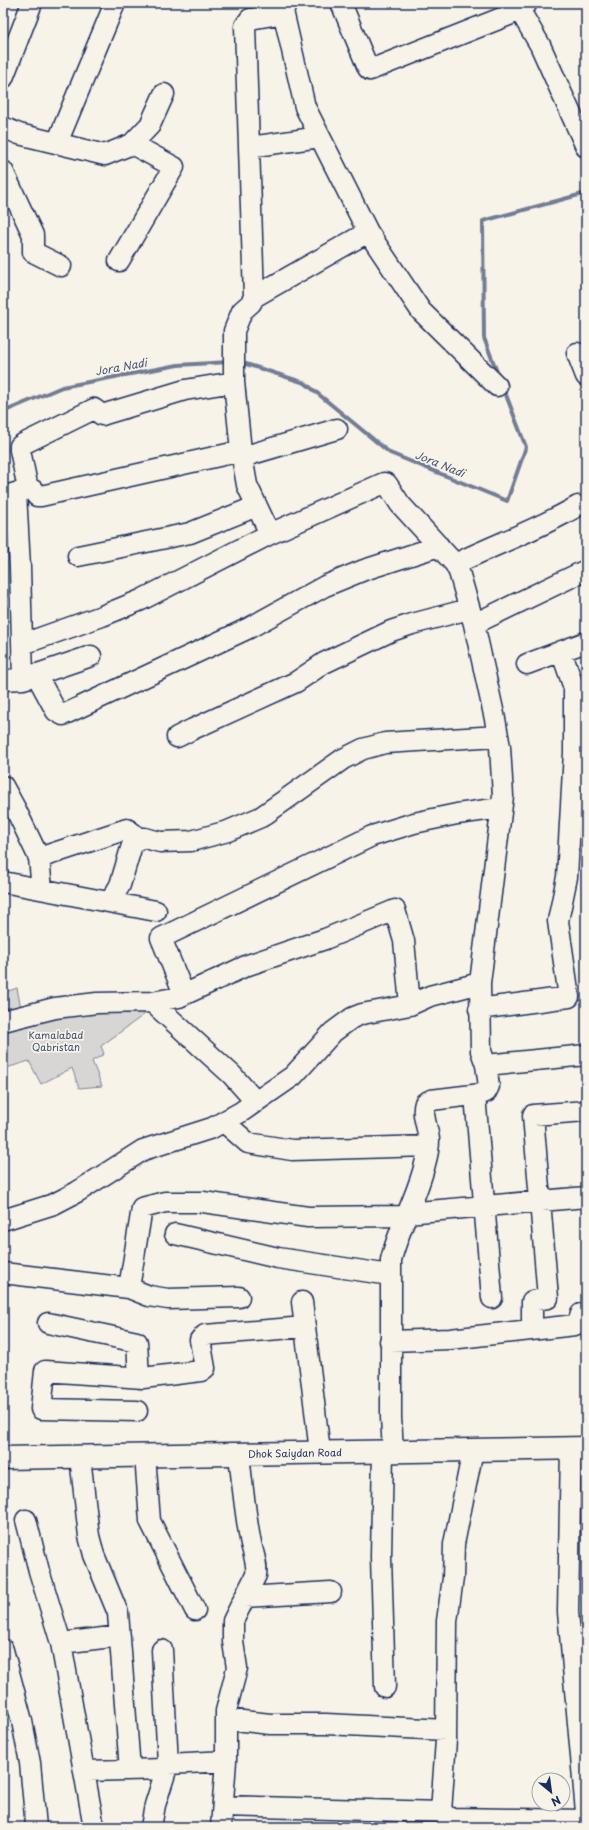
<svg xmlns="http://www.w3.org/2000/svg" width="589" height="1830" font-family="'Playpen Sans',sans-serif">
<style>
.green{fill:#d7d6d4;stroke:#798299}
.lines{fill:none;stroke-linecap:round;stroke-linejoin:round}
.stream{stroke:#727c95;stroke-width:4}
.minor-casing{stroke:#1b2f5e;stroke-width:23}
.major-casing{stroke:#1b2f5e;stroke-width:25}
.minor{stroke:#f7f3e8;stroke-width:20}
.major{stroke:#f7f3e8;stroke-width:22}
.labels{text-anchor:middle;stroke-width:3.5;stroke-linejoin:round;paint-order:stroke}
.park-label{font-size:10px;fill:#415076;stroke:#f7f3e8}
.street-label{font-size:10px;fill:#1b2f5e;stroke:#f7f3e8}
.water-label{font-size:11px;font-style:italic;fill:#465679;stroke:#f7f3e8}
</style>
<rect width="100%" height="100%" fill="#f7f3e8"/>
<filter id="ink" filterUnits="userSpaceOnUse"><feTurbulence type="fractalNoise" baseFrequency=".025" numOctaves="2"/><feDisplacementMap in="SourceGraphic" scale="8" xChannelSelector="R" yChannelSelector="G"/><feConvolveMatrix kernelMatrix="1 2 1 2 8 2 1 2 1" color-interpolation-filters="sRGB"/></filter>
<g filter="url(#ink)">
<path class="green" d="M 17,988 L 22,1014 L 149,1011 L 101,1046 L 104,1054 L 92,1061 L 102,1086 L 79,1088 L 72,1068 L 41,1084 L 29,1061 L 3,1069 L 3,993 Z"/>
<g class="lines">
<path class="stream" d="M 240,362 L 305,383 L 390,453 L 507,501 L 526,447 L 503,387
M 499,377 L 484,338 L 483,221 L 586,193
M 3,412 L 62,387 L 178,365 L 229,362"/>
<defs>
<path id="minor" d="M 341,3 L 368,68 L 370,70 L 509,15 L 527,3
M 519,9 L 540,45 L 586,147
M 283,11 L 305,107 L 368,232 L 421,311 L 497,386
M 3,78 L 32,3
M 3,127 L 19,134 L 105,155 L 132,144 L 150,125 L 164,94
M 57,143 L 115,3
M 249,147 L 320,137
M 3,171 L 33,235 L 33,252 L 61,266
M 119,261 L 174,167 L 132,144
M 254,297 L 368,232
M 577,353 L 586,376
M 242,457 L 337,429
M 28,489 L 20,450 L 20,446 L 23,444 L 94,409 L 102,415 L 105,414 L 185,390 L 234,382
M 16,493 L 20,567 L 23,679
M 3,497 L 28,489 L 33,490 L 37,496 L 41,496 L 241,451
M 270,534 L 247,485 L 241,451 L 234,382 L 234,331 L 242,311 L 251,303 L 254,297 L 245,26 L 250,19 L 279,14 L 285,7 L 285,3
M 78,556 L 190,533 L 257,506
M 455,564 C 496,544 539,529 578,506
M 474,624 L 586,570
M 23,644 L 102,616 L 141,600 L 270,534 L 384,483 L 387,484 L 400,504 L 455,564 L 459,572 L 474,624 L 495,719 L 500,747 L 503,796 L 480,983 L 481,1051 L 486,1065 L 489,1086 L 486,1092 L 481,1094 L 431,1100 L 425,1103 C 421,1115 428,1127 429,1140 C 429,1147 427,1157 425,1164 C 417,1197 399,1227 391,1260 L 391,1417 L 393,1451
M 561,651 L 574,688 L 574,752
M 527,664 L 586,642
M 36,674 L 56,711 L 63,715 L 249,628 L 325,586 L 364,570 L 439,546
M 3,680 L 23,679 L 91,656
M 177,737 L 193,729 L 296,682 L 324,663 L 391,631 L 412,624 L 469,609
M 3,786 L 15,808 L 39,858 L 42,889
M 39,858 L 127,829 L 139,838 L 145,838 L 160,842 L 191,841 L 228,831 L 261,817 L 343,759 L 363,749 L 385,743 L 498,736
M 3,882 L 156,911
M 110,902 L 120,885 L 132,845 L 139,838
M 184,994 L 161,938 L 372,836 L 414,823 L 457,814 L 501,808
M 152,1002 L 232,1075 L 256,1102
M 479,1009 L 569,997 L 558,921 L 567,877 L 574,752 L 586,751
M 3,1021 L 55,1008 L 97,1003 L 152,1002 L 179,997 L 248,965 L 325,939 L 395,910 L 404,941 L 410,1005
M 486,1065 L 586,1055
M 475,1095 L 492,1298
M 224,1122 L 248,1143 L 292,1150 L 428,1146
M 407,1213 L 586,1197
M 3,1220 L 54,1204 L 77,1192 L 143,1150 L 212,1128 L 241,1112 L 293,1076 L 333,1032 L 352,1018 L 362,1014 L 410,1005 L 430,996 L 480,983
M 175,1234 L 278,1258 L 390,1275
M 3,1273 L 129,1288 L 149,1296 L 168,1299 L 239,1297
M 129,1288 L 142,1208 L 165,1202 L 203,1202 L 308,1217 L 405,1216
M 302,1302 L 320,1452
M 48,1323 L 137,1342 L 139,1378
M 532,1330 L 532,1301 L 548,1298 L 533,1115 L 586,1111
M 390,1341 L 450,1339 L 575,1325 L 578,1323 L 581,1314 L 586,1314
M 137,1411 L 41,1409 L 45,1371 L 143,1378 L 201,1371 L 205,1368 L 200,1340 L 205,1335 L 305,1327
M 571,1448 L 568,1612 L 586,1812
M 383,1451 L 381,1557 L 385,1687
M 145,1455 L 150,1521 L 195,1610
M 80,1457 L 89,1536 L 94,1555 L 118,1613 L 130,1770
M 26,1520 L 39,1571 L 61,1643 L 94,1827
M 245,1597 L 331,1592
M 61,1643 L 120,1636
M 3,1650 L 22,1721 L 30,1763 L 36,1827
M 226,1719 L 270,1724 L 326,1724 L 446,1730
M 168,1764 L 226,1761
M 85,1771 L 166,1769
M 223,1806 L 441,1812 L 450,1818 L 586,1820
M 441,1812 L 446,1740 L 447,1621 L 453,1578 L 454,1544 L 473,1450
M 151,1827 L 155,1805 L 168,1764 L 162,1650
M 221,1827 L 226,1761 L 226,1711 L 237,1668 L 233,1642 L 233,1621 L 256,1575 C 258,1563 252,1551 250,1539 C 245,1511 242,1483 239,1454"/>
<path id="major" d="M 3,1458 L 586,1448"/>
</defs>
<use href="#minor" class="minor-casing"/>
<use href="#major" class="major-casing"/>
<use href="#minor" class="minor"/>
<use href="#major" class="major"/>
</g>
</g>
<g class="labels">
<g class="park-label">
<text x="56" y="1039">Kamalabad<tspan x="56" dy="12">Qabristan</tspan></text>
</g>
<g class="street-label">
<text transform="translate(295 1453) rotate(-1)" y="4">Dhok Saiydan Road</text>
</g>
<g class="water-label">
<text transform="translate(121 367) rotate(-10)" y="4">Jora Nadi</text>
<text transform="translate(440 464) rotate(22)" y="4">Jora Nadi</text>
</g>
</g>
<rect width="589" height="1830" fill="none" stroke="#f7f3e8" stroke-width="16"/>
<rect x="8" y="8" width="573" height="1814" fill="none" stroke="#1b2f5e" stroke-width="1.5" filter="url(#ink)"/>
<g transform="translate(551 1792) rotate(151)"><circle r="19" fill="#f7f3e8" stroke="#9fa5b1"/>
<path d="M0-3L7 15L0 10L-7 15Z" fill="#1b2f5e"/>
<text y="-6" font-size="11" font-weight="bold" text-anchor="middle" fill="#1b2f5e">N</text>
</g>
</svg>
